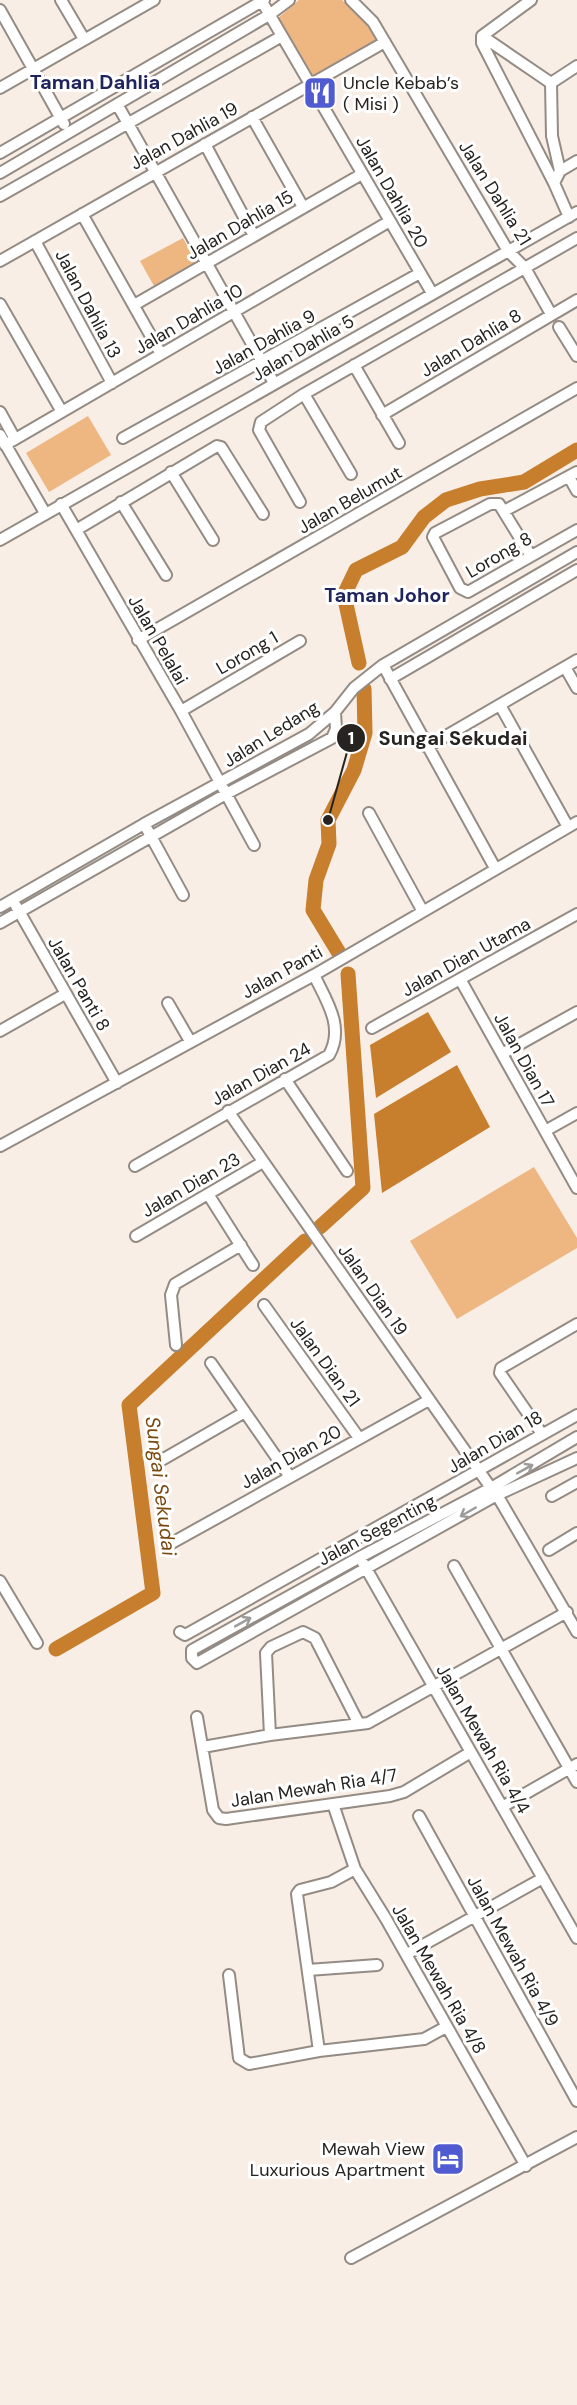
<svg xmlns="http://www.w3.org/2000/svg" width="577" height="2405" font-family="'DM Sans',sans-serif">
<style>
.green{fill:#eeb680}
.water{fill:#c77e2d}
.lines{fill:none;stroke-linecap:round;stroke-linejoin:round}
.river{stroke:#c77e2d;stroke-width:15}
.minor-casing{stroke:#948c84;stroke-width:14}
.minor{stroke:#fff;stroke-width:10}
.oneway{stroke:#9d9c9b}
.labels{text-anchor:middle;stroke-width:6;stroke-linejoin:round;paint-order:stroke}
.poi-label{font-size:18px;fill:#262320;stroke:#fff;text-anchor:start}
.street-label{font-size:18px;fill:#262320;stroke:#fff}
.neighbourhood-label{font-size:20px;font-weight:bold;fill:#1f245d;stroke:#fff}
.water-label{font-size:20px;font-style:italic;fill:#7a490d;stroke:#fff}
.leader{fill:none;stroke:#262320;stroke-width:2}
.callout-dot{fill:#262320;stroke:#fff;stroke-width:2}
.mark-label{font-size:18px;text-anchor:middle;font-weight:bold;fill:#fff}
.callout-label{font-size:20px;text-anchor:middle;font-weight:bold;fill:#262320;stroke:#fff;stroke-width:6;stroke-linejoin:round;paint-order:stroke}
</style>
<rect width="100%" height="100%" fill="#f8eee6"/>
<path class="green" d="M 299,0 L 342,0 C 354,10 378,26 378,43 L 315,79 L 278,18 Z
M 183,238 L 197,263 L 154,286 L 140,261 Z
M 88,416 L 111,455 L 49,492 L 26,453 Z
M 534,1167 L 577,1238 L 577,1248 L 457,1319 L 410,1241 Z"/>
<path class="water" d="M 428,1012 L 451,1052 L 376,1098 L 370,1045 Z
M 457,1065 L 490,1127 L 382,1193 L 374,1114 Z"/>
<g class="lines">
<path class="river" d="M 359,663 L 344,595 L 356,570 L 402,547 L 424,517 L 446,500 L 480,489 L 524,482 L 577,450
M 339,953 L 313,910 L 316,880 L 329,844 L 328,820 L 354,770 L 365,733 L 364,689
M 320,1227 L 363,1188 L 348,974
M 56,1649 L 153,1593 L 129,1405 L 305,1241"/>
<defs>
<path id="minor" d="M 61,0 L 84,39
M 261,0 L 432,293
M 351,0 L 373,22 L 508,251 L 525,268 L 551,314
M 531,0 L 482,36 L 551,83
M 0,10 L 64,124
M 482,36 L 482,43 L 554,183
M 551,83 L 552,136 L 560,171
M 551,83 L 577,66
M 0,88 L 154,0
M 117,104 L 274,383
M 252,117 L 303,207
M 205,144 L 254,236
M 0,153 L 264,0
M 0,173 L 269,15 L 289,0
M 0,196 L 282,36
M 82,214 L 161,354
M 569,217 L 554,183 L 560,171 L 577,161
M 35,241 L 112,383
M 0,261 L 385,42
M 0,304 L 62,412
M 134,305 L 362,174
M 559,327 L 577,356
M 354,365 L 399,443
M 304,394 L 351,474
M 0,412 L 15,439
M 382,415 L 577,300
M 0,435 L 45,513
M 123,438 L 420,273
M 5,445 L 390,221
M 171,472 L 213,540
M 569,477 L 577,491
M 121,502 L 166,575
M 300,502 L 259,430 L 261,422 L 304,394 L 577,238
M 61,504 L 181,711 L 254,845
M 504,511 L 577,472
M 76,530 L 217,446 L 221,447 L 263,514
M 0,540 L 577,212
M 531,556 L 499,504 L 490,504 L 435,533 L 433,537 L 460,588 L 468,592 L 577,530
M 138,640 L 577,388
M 383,665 L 495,868
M 565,667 L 577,688
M 390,679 L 577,570
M 500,705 L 568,827
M 181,711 L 300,641
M 427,747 L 577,660
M 369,813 L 422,910
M 147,829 L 183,895
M 16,906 L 117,1083
M 0,907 L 144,824 L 309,734 L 335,712 L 354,688 L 383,665 L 577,552
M 0,923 L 226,794 L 332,738 L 336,729 L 335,712
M 460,979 L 577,1188
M 168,1003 L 190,1041
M 372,1028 L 577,914
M 0,1031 L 65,994
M 502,1054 L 577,1012
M 285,1079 L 347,1171
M 228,1111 L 491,1488
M 545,1131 L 577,1113
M 0,1146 L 314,975 L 577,822
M 135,1166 L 329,1055 C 345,1027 326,1000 314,975
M 208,1194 L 253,1265
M 136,1236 L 263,1162
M 264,1305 L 359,1438
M 176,1345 L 171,1295 L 175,1284 L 241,1245
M 211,1363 L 290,1477
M 542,1434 L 500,1373 L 501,1368 L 577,1324
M 577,1437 L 491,1488 L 360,1557 L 192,1650 L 192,1658 L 197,1663 L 497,1495 L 577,1458
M 160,1461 L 245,1412
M 497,1495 L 577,1632
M 552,1496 L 577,1482
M 170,1544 L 429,1400
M 549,1550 L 577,1533
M 363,1563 L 577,1938
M 454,1566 L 577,1782
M 0,1581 L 37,1643
M 180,1632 L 185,1635 L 577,1415
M 197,1717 L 213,1810 L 219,1818 L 226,1819 L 390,1796 L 404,1792 L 471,1752
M 270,1735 L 266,1653 L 271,1647 L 303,1632 L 315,1638 L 359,1724
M 203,1747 L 270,1735 L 368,1723 L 567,1612
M 333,1804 L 355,1869 L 386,1919 L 526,2166
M 502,1807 L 577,1764
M 419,1816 L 577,2101
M 407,1954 L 543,1878
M 308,1970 L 377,1965
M 229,1975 L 239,2058 L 249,2064 L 319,2051 L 424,2039 L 446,2027
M 319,2051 L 297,1894 L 300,1890 L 331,1882 L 355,1869
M 351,2258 L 577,2137"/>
</defs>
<use href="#minor" class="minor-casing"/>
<use href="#minor" class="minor"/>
</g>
<defs><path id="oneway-shaft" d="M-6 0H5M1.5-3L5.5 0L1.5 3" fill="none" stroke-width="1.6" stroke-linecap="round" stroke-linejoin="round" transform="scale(1.5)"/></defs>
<g class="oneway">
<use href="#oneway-shaft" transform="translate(525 1469) rotate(-29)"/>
<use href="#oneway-shaft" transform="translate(468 1512) rotate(150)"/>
<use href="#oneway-shaft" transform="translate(243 1622) rotate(-29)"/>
</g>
<defs>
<symbol id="restaurant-square" viewBox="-11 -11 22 22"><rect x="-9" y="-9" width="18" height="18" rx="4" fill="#505bd1" stroke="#fff"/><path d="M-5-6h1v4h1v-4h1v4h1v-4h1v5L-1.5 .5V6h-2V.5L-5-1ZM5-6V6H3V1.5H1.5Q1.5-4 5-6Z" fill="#fff"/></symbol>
<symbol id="hotel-square" viewBox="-11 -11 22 22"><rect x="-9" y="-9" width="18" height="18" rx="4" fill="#505bd1" stroke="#fff"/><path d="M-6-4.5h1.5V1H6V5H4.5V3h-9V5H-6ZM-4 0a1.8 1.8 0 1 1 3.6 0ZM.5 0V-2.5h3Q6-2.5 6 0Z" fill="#fff"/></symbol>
</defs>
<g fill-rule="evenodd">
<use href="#restaurant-square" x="301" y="74" width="38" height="38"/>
<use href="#hotel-square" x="429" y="2140" width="38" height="38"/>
</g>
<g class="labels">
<g class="poi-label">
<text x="343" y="89">Uncle Kebab’s<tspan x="343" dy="21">( Misi )</tspan></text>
<text x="425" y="2155" text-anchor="end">Mewah View<tspan x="425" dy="21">Luxurious Apartment</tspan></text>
</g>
<g class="street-label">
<text transform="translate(184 136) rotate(-29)" y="6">Jalan Dahlia 19</text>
<text transform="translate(392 192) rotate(60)" y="6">Jalan Dahlia 20</text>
<text transform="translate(495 193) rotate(58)" y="6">Jalan Dahlia 21</text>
<text transform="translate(240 225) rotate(-30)" y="6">Jalan Dahlia 15</text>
<text transform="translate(88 304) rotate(62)" y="6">Jalan Dahlia 13</text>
<text transform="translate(189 319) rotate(-30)" y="6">Jalan Dahlia 10</text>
<text transform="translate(264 342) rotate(-29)" y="6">Jalan Dahlia 9</text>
<text transform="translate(471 343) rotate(-31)" y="6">Jalan Dahlia 8</text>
<text transform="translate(303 348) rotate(-30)" y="6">Jalan Dahlia 5</text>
<text transform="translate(350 500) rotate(-30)" y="6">Jalan Belumut</text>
<text transform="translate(499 555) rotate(-30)" y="6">Lorong 8</text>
<text transform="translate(158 640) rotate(60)" y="6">Jalan Pelalai</text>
<text transform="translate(247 653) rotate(-30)" y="6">Lorong 1</text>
<text transform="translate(271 734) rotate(-32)" y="6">Jalan Ledang</text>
<text transform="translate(466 957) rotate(-29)" y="6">Jalan Dian Utama</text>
<text transform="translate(282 972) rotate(-29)" y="6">Jalan Panti</text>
<text transform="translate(79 984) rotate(60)" y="6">Jalan Panti 8</text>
<text transform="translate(524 1060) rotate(61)" y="6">Jalan Dian 17</text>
<text transform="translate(261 1074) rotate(-29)" y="6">Jalan Dian 24</text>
<text transform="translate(191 1185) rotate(-30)" y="6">Jalan Dian 23</text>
<text transform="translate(373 1290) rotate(55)" y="6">Jalan Dian 19</text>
<text transform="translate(325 1362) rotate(54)" y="6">Jalan Dian 21</text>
<text transform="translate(495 1442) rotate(-30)" y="6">Jalan Dian 18</text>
<text transform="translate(291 1457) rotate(-29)" y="6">Jalan Dian 20</text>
<text transform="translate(377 1530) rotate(-28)" y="6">Jalan Segenting</text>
<text transform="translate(483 1739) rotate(60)" y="6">Jalan Mewah Ria 4/4</text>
<text transform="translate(314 1788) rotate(-9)" y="6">Jalan Mewah Ria 4/7</text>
<text transform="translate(513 1951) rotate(61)" y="6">Jalan Mewah Ria 4/9</text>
<text transform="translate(439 1979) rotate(60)" y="6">Jalan Mewah Ria 4/8</text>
</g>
<g class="neighbourhood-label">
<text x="95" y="89">Taman Dahlia</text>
<text x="387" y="602">Taman Johor</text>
</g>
<g class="water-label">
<text transform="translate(161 1486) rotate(83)" y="7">Sungai Sekudai</text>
</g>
</g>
<path class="leader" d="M328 820L351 738"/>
<g class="callout-dot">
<circle cx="328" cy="820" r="6"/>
<circle cx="351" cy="738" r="15"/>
</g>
<g class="mark-label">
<text x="351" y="744">1</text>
</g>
<g class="callout-label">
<text x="453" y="745">Sungai Sekudai</text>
</g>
</svg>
